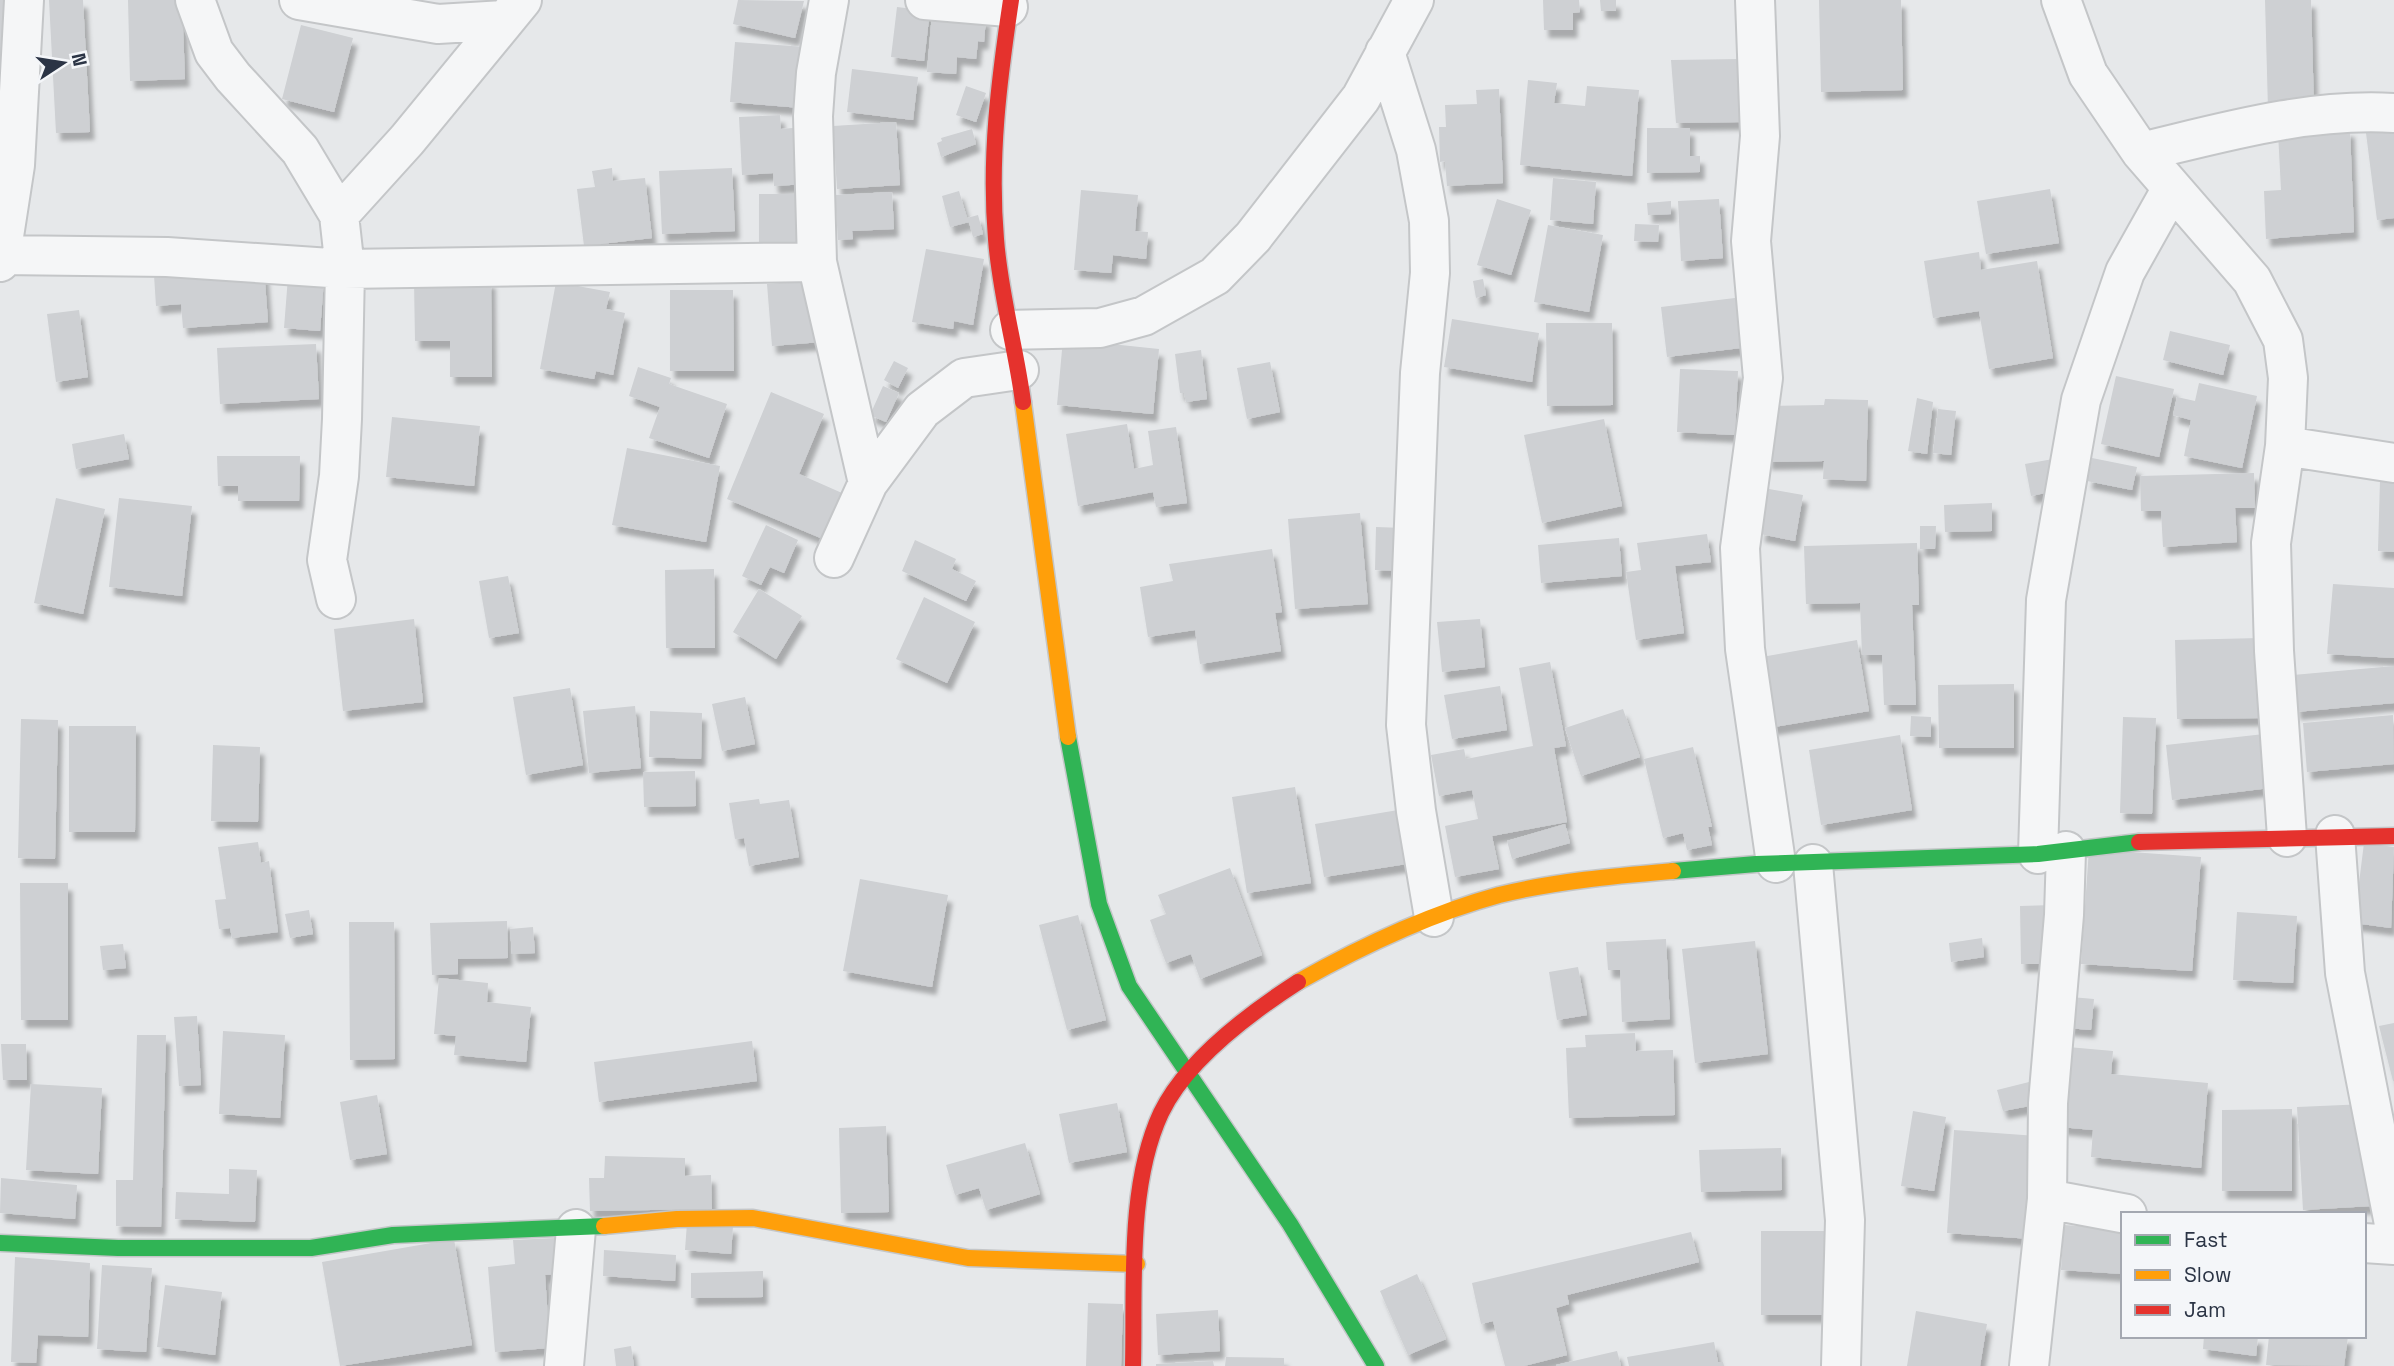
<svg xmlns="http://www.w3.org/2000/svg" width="2394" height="1366" font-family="'Space Grotesk',sans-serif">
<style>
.building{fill:#ced0d3;filter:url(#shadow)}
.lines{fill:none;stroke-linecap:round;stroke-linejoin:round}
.street-casing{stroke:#c4c6c8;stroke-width:42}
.fast-casing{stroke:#c4c6c8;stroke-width:19}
.slow-casing{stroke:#c4c6c8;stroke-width:19}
.jam-casing{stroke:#c4c6c8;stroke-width:19}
.street{stroke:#f5f6f7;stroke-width:38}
.fast{stroke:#30b455;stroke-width:16}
.slow{stroke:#ff9f0a;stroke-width:16}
.jam{stroke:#e5322d;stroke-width:16}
</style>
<defs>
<filter id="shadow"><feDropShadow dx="4.5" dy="8" stdDeviation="2" flood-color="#0004"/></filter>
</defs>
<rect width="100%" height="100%" fill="#e6e8ea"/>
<path class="building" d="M 0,0 L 12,0 L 0,121 Z
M 49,0 L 83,0 L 90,132 L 56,133 Z
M 128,0 L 182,0 L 185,79 L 130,81 Z
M 738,0 L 804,1 L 795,38 L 733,24 Z
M 1543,0 L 1579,0 L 1580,12 L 1573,13 L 1573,30 L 1544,30 Z
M 1600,0 L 1616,0 L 1616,11 L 1601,11 Z
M 1819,0 L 1901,0 L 1903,90 L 1821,92 Z
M 2265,0 L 2311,0 L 2314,108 L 2268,109 Z
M 897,7 L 930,11 L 924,61 L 891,57 Z
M 932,13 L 986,18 L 984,42 L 978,41 L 976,59 L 957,57 L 956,74 L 927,72 Z
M 301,25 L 353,38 L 334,112 L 282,99 Z
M 735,42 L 805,47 L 801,108 L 730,102 Z
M 1741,59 L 1741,122 L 1676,123 L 1671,60 Z
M 852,69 L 918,77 L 913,120 L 847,112 Z
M 1528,80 L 1557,83 L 1554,103 L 1585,106 L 1587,86 L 1639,90 L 1632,176 L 1520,165 Z
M 966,86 L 986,93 L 976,122 L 956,115 Z
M 1499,89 L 1503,183 L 1447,186 L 1445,161 L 1440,162 L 1439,127 L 1446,127 L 1445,105 L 1477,104 L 1476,90 Z
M 780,115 L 781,129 L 804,127 L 807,184 L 774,186 L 773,173 L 742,175 L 739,117 Z
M 2394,121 L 2394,218 L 2377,220 L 2365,125 Z
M 896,122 L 900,185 L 837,189 L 833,126 Z
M 1647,128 L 1690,128 L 1690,156 L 1700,156 L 1700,172 L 1647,173 Z
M 972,129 L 976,144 L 941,157 L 937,143 L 942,141 L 941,138 Z
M 2350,129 L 2354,232 L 2266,239 L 2264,191 L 2281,190 L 2278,132 Z
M 612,168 L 613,181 L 645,178 L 652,238 L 584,246 L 577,189 L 595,187 L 592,171 Z
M 732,168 L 735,231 L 662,234 L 659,171 Z
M 1553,178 L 1596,182 L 1593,224 L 1550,220 Z
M 2050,189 L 2059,243 L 1986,254 L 1977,201 Z
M 1081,190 L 1138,195 L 1135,231 L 1148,232 L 1146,259 L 1113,255 L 1111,273 L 1074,270 Z
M 959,191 L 967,218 L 978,215 L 983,234 L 973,237 L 969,222 L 950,227 L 942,196 Z
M 892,192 L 894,229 L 852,231 L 853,239 L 838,240 L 835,195 Z
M 759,194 L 804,194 L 804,244 L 759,243 Z
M 1497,199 L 1531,210 L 1511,275 L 1477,265 Z
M 1719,199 L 1723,258 L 1681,261 L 1678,201 Z
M 1671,201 L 1671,214 L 1648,215 L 1647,203 Z
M 1635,224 L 1659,225 L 1658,242 L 1634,241 Z
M 1548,225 L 1603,235 L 1589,312 L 1534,302 Z
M 926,249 L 984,259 L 973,325 L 954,321 L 953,329 L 912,322 Z
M 1979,252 L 1981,270 L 2037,261 L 2053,358 L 1989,369 L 1979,311 L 1933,318 L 1924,261 Z
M 264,268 L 268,322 L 183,328 L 181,304 L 156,306 L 154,275 Z
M 288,277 L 324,280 L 320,331 L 284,328 Z
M 1483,279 L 1486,295 L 1476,298 L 1473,281 Z
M 414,280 L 491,280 L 492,377 L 450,377 L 450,341 L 415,341 Z
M 816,280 L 821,342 L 772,346 L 767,284 Z
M 556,282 L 610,292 L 606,309 L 625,313 L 613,375 L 596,371 L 594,379 L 540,369 Z
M 670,290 L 733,290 L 734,371 L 670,371 Z
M 1743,297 L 1749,347 L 1667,357 L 1661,307 Z
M 79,310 L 88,377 L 56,382 L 47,314 Z
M 1452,319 L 1539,333 L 1532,382 L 1444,367 Z
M 1546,323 L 1612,323 L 1613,405 L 1547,406 Z
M 2170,331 L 2230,345 L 2223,375 L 2163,360 Z
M 1063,339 L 1159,349 L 1153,414 L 1057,405 Z
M 316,344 L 319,399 L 220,404 L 217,348 Z
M 1201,350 L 1207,399 L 1186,402 L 1184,393 L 1180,393 L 1175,354 Z
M 894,361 L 908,368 L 898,388 L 884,380 Z
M 1270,362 L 1280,412 L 1247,419 L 1237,368 Z
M 638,367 L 671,378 L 669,384 L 727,404 L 709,458 L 649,438 L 660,407 L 629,396 Z
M 1680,369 L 1738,371 L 1735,435 L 1677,432 Z
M 2116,376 L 2174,389 L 2159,457 L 2101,444 Z
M 2199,383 L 2257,396 L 2242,468 L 2184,456 L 2191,420 L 2173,415 L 2177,397 L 2195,401 Z
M 883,386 L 899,393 L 886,422 L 870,415 Z
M 771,392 L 824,414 L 799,474 L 842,493 L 823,539 L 727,499 Z
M 1917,398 L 1933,402 L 1927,454 L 1908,451 Z
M 1825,399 L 1868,400 L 1866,481 L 1823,479 L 1824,461 L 1767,462 L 1767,406 L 1824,405 Z
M 1938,409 L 1956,411 L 1951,455 L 1933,453 Z
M 392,417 L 480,426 L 474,486 L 386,477 Z
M 1604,419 L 1622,506 L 1542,523 L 1524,435 Z
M 1127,424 L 1134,469 L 1153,465 L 1148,431 L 1176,427 L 1187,503 L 1156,507 L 1153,492 L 1078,506 L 1066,434 Z
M 124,434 L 129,459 L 76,469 L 72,444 Z
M 627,448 L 720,466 L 706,542 L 612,525 Z
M 217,456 L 300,456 L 299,501 L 238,501 L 238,486 L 218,486 Z
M 2092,458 L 2137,467 L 2132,490 L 2087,481 Z
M 2053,459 L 2059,490 L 2031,496 L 2025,464 Z
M 2254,473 L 2255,508 L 2235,508 L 2237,542 L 2163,547 L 2161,511 L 2141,511 L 2140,476 Z
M 2380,480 L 2394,480 L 2394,552 L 2378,551 Z
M 1769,489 L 1803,495 L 1795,541 L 1760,534 Z
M 56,498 L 105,509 L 83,614 L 34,603 Z
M 119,498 L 192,506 L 182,596 L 109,587 Z
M 1992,503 L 1992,531 L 1945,532 L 1944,505 Z
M 1360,513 L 1368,604 L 1295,609 L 1288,519 Z
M 766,525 L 798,540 L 784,573 L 770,567 L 761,585 L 742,576 Z
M 1920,526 L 1936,526 L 1935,549 L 1920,549 Z
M 1376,527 L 1404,528 L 1403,571 L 1375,570 Z
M 1707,534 L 1711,562 L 1675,566 L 1684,633 L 1636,640 L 1626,572 L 1641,570 L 1637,543 Z
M 1619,538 L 1622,576 L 1541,583 L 1538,545 Z
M 915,540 L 956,559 L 952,569 L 976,581 L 966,601 L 902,571 Z
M 1917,543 L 1919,605 L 1912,605 L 1916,705 L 1884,705 L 1882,655 L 1862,655 L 1860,603 L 1806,604 L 1804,546 Z
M 1272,549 L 1282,612 L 1275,613 L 1281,651 L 1200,664 L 1195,630 L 1148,637 L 1140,587 L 1173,581 L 1169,564 Z
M 714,569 L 715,648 L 666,648 L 665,570 Z
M 508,576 L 519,633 L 489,638 L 479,581 Z
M 2333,584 L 2394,588 L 2394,658 L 2327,654 Z
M 759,589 L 802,616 L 776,659 L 733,632 Z
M 924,597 L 975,622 L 947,683 L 896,659 Z
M 414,619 L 423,702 L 343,711 L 334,629 Z
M 1480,619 L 1485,667 L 1442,672 L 1437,622 Z
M 2260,638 L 2262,718 L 2177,719 L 2175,640 Z
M 1857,640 L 1869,711 L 1768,728 L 1756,658 Z
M 1550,662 L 1566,746 L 1554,748 L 1567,822 L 1492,836 L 1499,869 L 1455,877 L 1445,826 L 1478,819 L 1472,790 L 1439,796 L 1431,755 L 1464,749 L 1466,759 L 1533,746 L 1519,668 Z
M 2394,666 L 2394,703 L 2296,712 L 2293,675 Z
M 2014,684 L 2014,748 L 1939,748 L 1938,685 Z
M 1500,686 L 1507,730 L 1452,739 L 1444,695 Z
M 570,688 L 583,765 L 526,775 L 513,697 Z
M 745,697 L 755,744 L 722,751 L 712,704 Z
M 635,706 L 641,768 L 589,773 L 583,711 Z
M 1623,709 L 1640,757 L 1581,776 L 1565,728 Z
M 650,711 L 702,713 L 701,759 L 649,757 Z
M 2393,715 L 2394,764 L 2307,772 L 2303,723 Z
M 1911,716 L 1931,717 L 1931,737 L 1910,736 Z
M 2123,717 L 2156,718 L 2152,814 L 2120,813 Z
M 21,719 L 58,720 L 55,859 L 18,858 Z
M 69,726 L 136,726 L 135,832 L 69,832 Z
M 2264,734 L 2270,788 L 2172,800 L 2166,745 Z
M 1900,735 L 1912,810 L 1821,825 L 1809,750 Z
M 213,745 L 260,747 L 258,822 L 211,821 Z
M 1693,747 L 1712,827 L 1708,827 L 1712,845 L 1687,850 L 1683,833 L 1663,838 L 1644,759 Z
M 695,771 L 696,806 L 644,807 L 643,772 Z
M 1295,787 L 1311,883 L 1247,893 L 1232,797 Z
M 759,799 L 760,804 L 789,800 L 799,857 L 749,866 L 744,838 L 735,839 L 729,803 Z
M 1404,809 L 1413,863 L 1324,877 L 1315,824 Z
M 1565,824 L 1570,843 L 1512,859 L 1507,841 Z
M 258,842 L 261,863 L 269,861 L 278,932 L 232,938 L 230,928 L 219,929 L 215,900 L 226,899 L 218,847 Z
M 2364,843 L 2394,847 L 2391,928 L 2354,923 Z
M 2089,849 L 2201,857 L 2192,971 L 2081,964 Z
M 1230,868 L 1262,955 L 1200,979 L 1191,954 L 1166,963 L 1150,920 L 1166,914 L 1158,895 Z
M 860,879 L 948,895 L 932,987 L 843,971 Z
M 20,883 L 68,883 L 68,1020 L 21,1020 Z
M 2053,905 L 2054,964 L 2021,964 L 2020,906 Z
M 309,910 L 313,934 L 290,938 L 285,914 Z
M 2237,912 L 2297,916 L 2293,983 L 2233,980 Z
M 1078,915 L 1106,1020 L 1067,1030 L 1039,925 Z
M 507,921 L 508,958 L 458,959 L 458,974 L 432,975 L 430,923 Z
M 349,922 L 394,922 L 395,1059 L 350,1060 Z
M 533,927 L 535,953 L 512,954 L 510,929 Z
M 1982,938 L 1984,957 L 1951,962 L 1949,943 Z
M 1666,939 L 1670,1019 L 1622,1022 L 1620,970 L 1608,970 L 1606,942 Z
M 1755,941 L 1768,1054 L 1695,1063 L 1682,949 Z
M 123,944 L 126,968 L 103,970 L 100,946 Z
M 1578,967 L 1587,1015 L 1557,1020 L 1549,972 Z
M 439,978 L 488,983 L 487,1002 L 531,1007 L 526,1062 L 454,1055 L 456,1036 L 434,1034 Z
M 2071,997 L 2094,999 L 2091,1030 L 2067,1028 Z
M 197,1016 L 201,1085 L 179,1086 L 174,1017 Z
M 2394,1023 L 2394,1081 L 2393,1081 L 2379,1026 Z
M 223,1031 L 285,1035 L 280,1118 L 219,1114 Z
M 1635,1033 L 1636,1051 L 1673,1050 L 1675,1115 L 1569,1118 L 1566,1048 L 1586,1047 L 1585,1035 Z
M 137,1035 L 166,1035 L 161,1227 L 116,1226 L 116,1180 L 133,1180 Z
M 752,1041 L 757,1081 L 599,1102 L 594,1062 Z
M 1,1044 L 26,1044 L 27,1080 L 3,1080 Z
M 2068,1047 L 2113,1051 L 2111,1074 L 2208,1083 L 2201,1168 L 2091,1157 L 2093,1130 L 2060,1127 Z
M 2029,1082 L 2035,1105 L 2003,1111 L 1997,1090 Z
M 31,1084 L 102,1088 L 98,1174 L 26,1170 Z
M 377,1095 L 387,1154 L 350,1160 L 340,1102 Z
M 1117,1103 L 1127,1152 L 1069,1163 L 1059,1114 Z
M 2366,1104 L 2372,1206 L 2303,1210 L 2297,1107 Z
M 2292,1109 L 2292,1191 L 2222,1191 L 2222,1110 Z
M 1913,1111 L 1946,1117 L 1934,1191 L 1901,1186 Z
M 886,1126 L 889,1212 L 841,1213 L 839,1128 Z
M 1954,1130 L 2038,1136 L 2031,1239 L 1947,1233 Z
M 1025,1143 L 1040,1194 L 986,1210 L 979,1188 L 955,1195 L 946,1165 Z
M 1781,1148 L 1782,1190 L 1701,1192 L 1699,1150 Z
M 605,1156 L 685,1158 L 685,1176 L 711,1175 L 712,1209 L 590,1211 L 589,1178 L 604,1178 Z
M 229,1169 L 257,1170 L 255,1222 L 175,1219 L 176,1192 L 229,1194 Z
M 1,1178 L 77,1185 L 75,1219 L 0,1213 Z
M 687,1223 L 733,1226 L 731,1254 L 685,1250 Z
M 2064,1225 L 2123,1229 L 2123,1274 L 2061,1270 Z
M 1761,1231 L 1836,1231 L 1836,1315 L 1761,1315 Z
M 1691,1232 L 1699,1262 L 1567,1295 L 1569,1304 L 1556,1308 L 1567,1355 L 1524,1366 L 1505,1366 L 1493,1321 L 1481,1324 L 1472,1283 Z
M 556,1238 L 559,1274 L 545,1275 L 550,1348 L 495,1352 L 488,1267 L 515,1264 L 513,1240 Z
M 454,1239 L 472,1345 L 340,1366 L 322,1262 Z
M 604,1250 L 676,1255 L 675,1281 L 603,1276 Z
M 15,1257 L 90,1263 L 88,1337 L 38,1335 L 36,1363 L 11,1362 Z
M 102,1265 L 152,1268 L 146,1352 L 97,1349 Z
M 763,1271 L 763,1297 L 691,1298 L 691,1273 Z
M 1417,1274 L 1446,1339 L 1408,1355 L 1380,1291 Z
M 165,1285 L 222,1292 L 215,1355 L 157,1347 Z
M 1088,1303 L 1123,1304 L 1121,1366 L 1086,1366 Z
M 1218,1310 L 1220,1351 L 1158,1355 L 1156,1314 Z
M 1916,1311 L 1987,1324 L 1980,1366 L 1907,1366 Z
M 2204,1336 L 2258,1336 L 2256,1356 L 2203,1349 Z
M 2269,1336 L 2348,1336 L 2344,1366 L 2266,1365 Z
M 1714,1342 L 1718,1362 L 1723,1362 L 1724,1366 L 1629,1366 L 1627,1357 Z
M 631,1346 L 634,1366 L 616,1366 L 614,1349 Z
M 1617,1351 L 1621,1366 L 1556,1366 L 1556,1365 Z
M 1226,1357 L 1284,1358 L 1284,1366 L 1225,1366 Z
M 1213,1361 L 1214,1366 L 1156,1366 L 1156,1364 Z"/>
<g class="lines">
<defs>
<path id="street" d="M 195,0 L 214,52 L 233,77 L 300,150 L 339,215 L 345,269 L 342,419 L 339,476 L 327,560 L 336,599
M 299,0 L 438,24 L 504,20
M 829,0 L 816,73 L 813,116 L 817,262 L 868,483
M 925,0 L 1008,7
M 1755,0 L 1760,136 L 1751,241 L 1763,378 L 1740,548 L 1745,649 L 1776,863
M 2061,0 L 2088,74 L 2141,152 L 2252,280 L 2283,340 L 2288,378 L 2285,446 L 2271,543 L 2274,651 L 2287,837
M 1385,52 L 1416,150 L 1429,221 L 1430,273 L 1420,373 L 1406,725 L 1416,811 L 1434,917
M 2141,152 C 2225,132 2307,108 2394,113
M 339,215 L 407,140 L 522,0
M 1,255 L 167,257 L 345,269 L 817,262
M 0,262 L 15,165 L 24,0
M 1010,330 L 1100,328 L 1144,316 L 1215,276 L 1253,237 L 1361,98 L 1414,0
M 2285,446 L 2394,463
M 834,558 L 868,483 L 922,410 L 964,378 L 1019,370
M 2335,835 L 2345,973 L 2394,1224
M 2038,854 L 2046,600 L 2081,400 L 2125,272 L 2172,188
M 1813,864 L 1845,1220 L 1841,1366
M 2047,1199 L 2127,1214
M 2364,1243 L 2394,1245
M 564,1366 L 576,1229
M 2029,1366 L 2047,1199 L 2048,1103 L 2064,915 L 2066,851"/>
<path id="fast" d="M 1068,737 L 1099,904 L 1129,986 L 1290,1224 L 1376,1366
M 1673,871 L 1756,864 L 2038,854 L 2139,842
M 0,1243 L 118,1248 L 311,1248 L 393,1235 L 604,1226"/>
<path id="slow" d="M 1023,402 L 1068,737
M 1298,982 C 1360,947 1429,914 1499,895 C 1556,881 1615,876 1673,871
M 604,1226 L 677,1219 L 753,1218 L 968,1258 L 1137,1264"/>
<path id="jam" d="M 1011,0 C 999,80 989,158 996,239 C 1000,294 1016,348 1023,402
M 2139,842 L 2394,836
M 1133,1366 C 1135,1288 1127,1186 1161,1113 C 1186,1061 1250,1013 1298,982"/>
</defs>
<use href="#street" class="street-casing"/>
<use href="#fast" class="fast-casing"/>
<use href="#slow" class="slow-casing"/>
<use href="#jam" class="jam-casing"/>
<use href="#street" class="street"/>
<use href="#fast" class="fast"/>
<use href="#slow" class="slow"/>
<use href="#jam" class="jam"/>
</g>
<rect x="2121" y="1212" width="245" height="126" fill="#f4f6f9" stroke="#a4a8b1" stroke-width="2"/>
<rect x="2135" y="1235" width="35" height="10" fill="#30b455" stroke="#a4a8b1" stroke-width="2"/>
<text x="2184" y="1247" font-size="21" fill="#2b3445">Fast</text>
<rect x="2135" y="1270" width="35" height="10" fill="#ff9f0a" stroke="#a4a8b1" stroke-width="2"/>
<text x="2184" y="1282" font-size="21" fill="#2b3445">Slow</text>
<rect x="2135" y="1305" width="35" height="10" fill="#e5322d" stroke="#a4a8b1" stroke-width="2"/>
<text x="2184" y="1317" font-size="21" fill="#2b3445">Jam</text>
<g transform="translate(63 63) rotate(78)" stroke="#f4f6f9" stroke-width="5" paint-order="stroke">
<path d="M0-5L12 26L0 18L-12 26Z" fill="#2b3445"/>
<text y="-10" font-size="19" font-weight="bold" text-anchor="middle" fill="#2b3445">N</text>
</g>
</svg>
